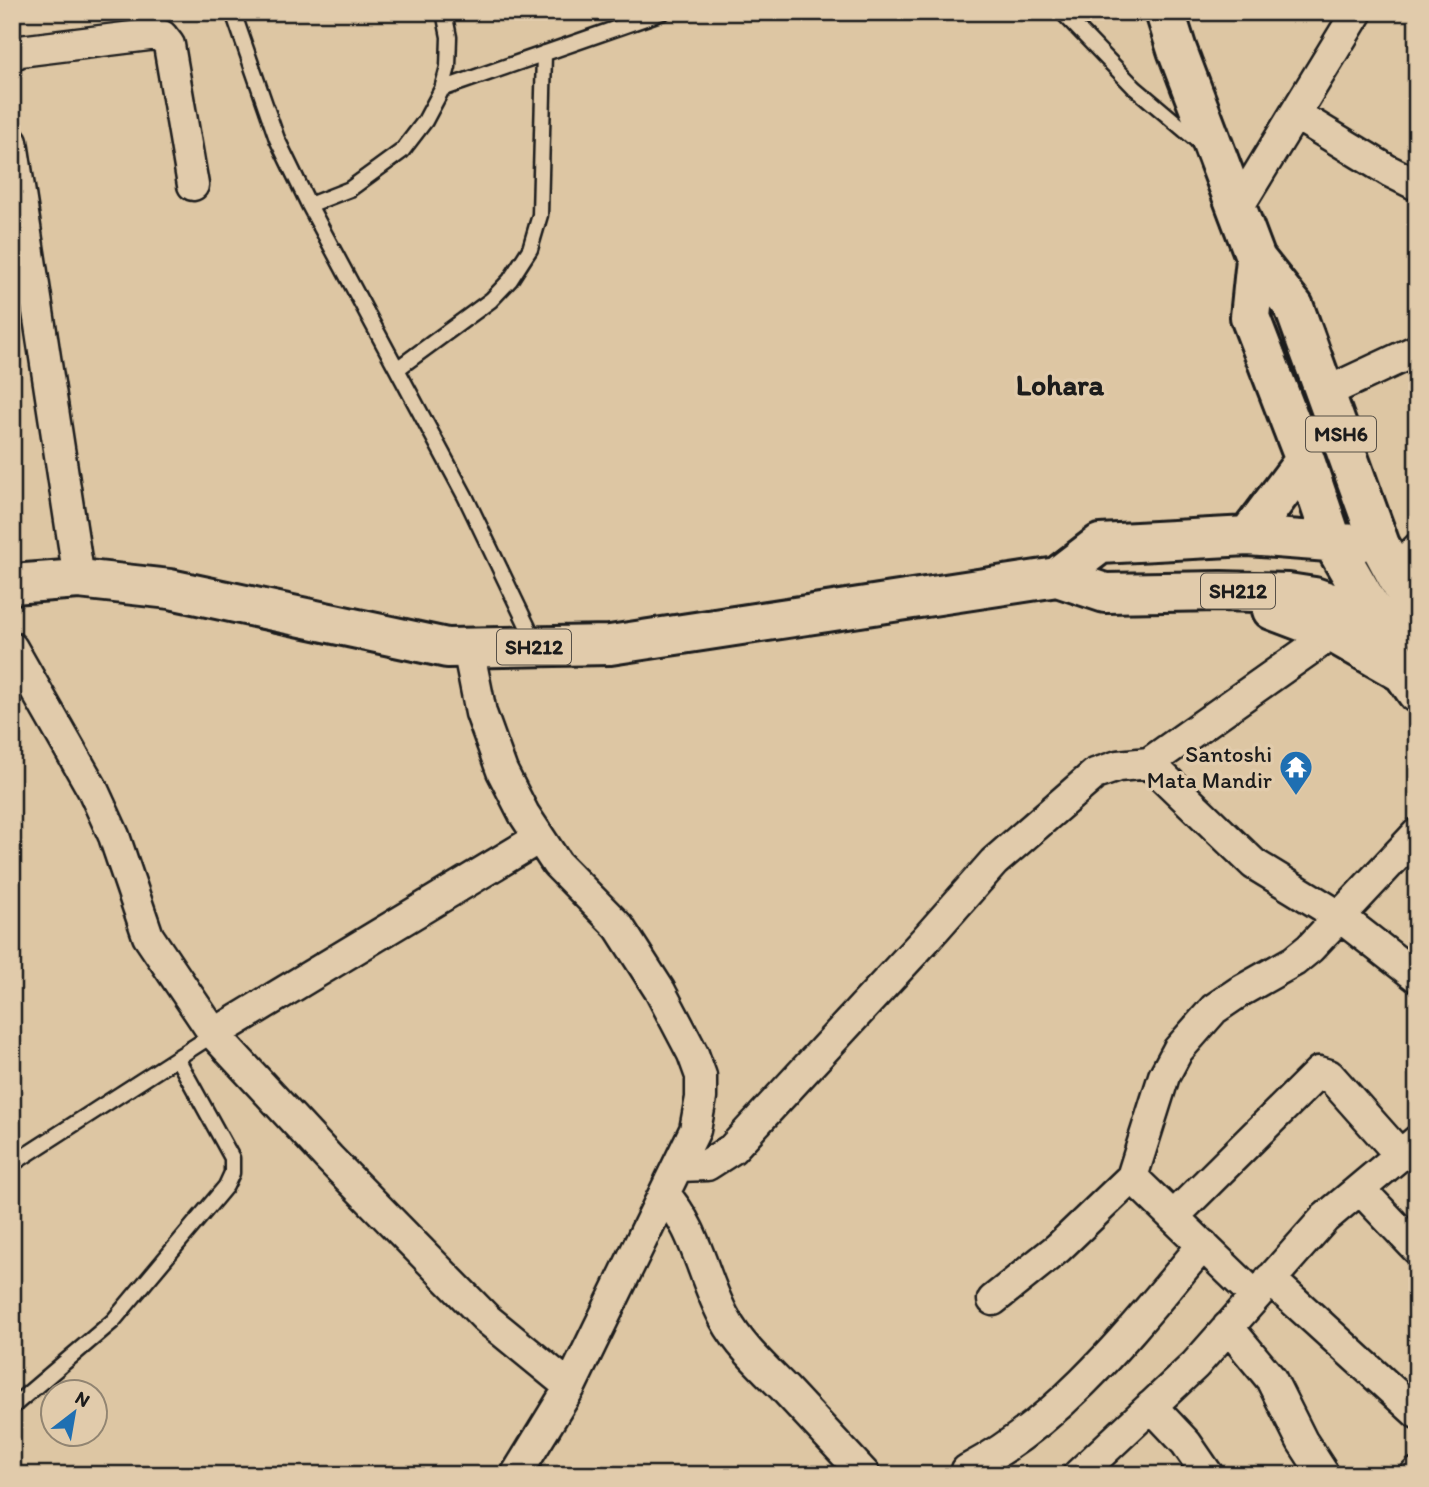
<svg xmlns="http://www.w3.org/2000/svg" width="1429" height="1487" font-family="Itim,sans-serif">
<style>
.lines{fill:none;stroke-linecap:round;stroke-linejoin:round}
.lane-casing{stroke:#1c1c1c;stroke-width:19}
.street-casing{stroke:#1c1c1c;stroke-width:35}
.primary-casing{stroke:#1c1c1c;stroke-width:44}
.lane{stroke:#e1cbab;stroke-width:14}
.street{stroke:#e1cbab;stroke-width:30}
.primary{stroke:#e1cbab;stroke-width:38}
.labels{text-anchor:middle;stroke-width:7;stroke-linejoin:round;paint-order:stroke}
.shield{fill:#e1cbab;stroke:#575047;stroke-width:2}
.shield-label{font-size:21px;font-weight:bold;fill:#1c1c1c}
.poi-label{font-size:23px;fill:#1c1c1c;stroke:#e1cbab;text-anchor:end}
.district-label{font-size:30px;font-weight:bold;fill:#1c1c1c;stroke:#e1cbab}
</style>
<rect width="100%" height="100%" fill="#ddc6a3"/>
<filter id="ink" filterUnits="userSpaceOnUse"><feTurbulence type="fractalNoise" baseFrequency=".0143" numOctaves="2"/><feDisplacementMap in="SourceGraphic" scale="14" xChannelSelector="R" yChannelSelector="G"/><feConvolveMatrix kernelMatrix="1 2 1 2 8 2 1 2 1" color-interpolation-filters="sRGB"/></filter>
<g filter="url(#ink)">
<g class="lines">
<defs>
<path id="lane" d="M 233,12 L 277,139 L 309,205 L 465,496 L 535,642
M 1062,12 L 1135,88 L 1200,143
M 442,89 L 663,12
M 309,205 L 350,189 L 402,151 L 425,121 L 442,89 L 448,67 L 449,37 L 444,12
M 397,369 L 491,300 L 510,280 L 530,249 L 540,215 L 544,53
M 12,1164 L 214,1034
M 12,1407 L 113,1321 L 226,1186 L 232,1173 L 232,1158 L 177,1058"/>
<path id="street" d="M 12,55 L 20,51 L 157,34 L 162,36 L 169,45 L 193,185
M 1295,114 L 1389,171 L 1417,185
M 12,142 L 79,579
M 1237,209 L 1357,12
M 1327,392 L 1417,350
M 1406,560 L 1417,549
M 12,648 L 93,790 L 114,836 L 148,936 L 214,1034 L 329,1158 L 487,1319 L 570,1387
M 468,648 L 481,713 L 502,771 L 524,814 L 557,864 L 619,927 L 660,991 L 693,1054 L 701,1076 L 701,1098 L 695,1130 L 570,1387 L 516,1475
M 1149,763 L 1333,633
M 214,1034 L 539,838
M 678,1166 L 707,1165 L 732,1149 L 926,939 L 994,862 L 1095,774 L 1118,766 L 1149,763 L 1254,864 L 1339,916 L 1417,977
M 1132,1177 L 1255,1296
M 1360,1189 L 1417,1249
M 664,1194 C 697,1229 702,1277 725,1319 C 739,1345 763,1367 784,1388 C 811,1417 838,1446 865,1475
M 1173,1217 L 1319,1072 L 1329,1075 L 1400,1155
M 1270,1279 L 1417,1413
M 993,1300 L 1058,1248 L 1132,1177 L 1164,1076 L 1178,1050 L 1214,1009 L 1239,992 L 1294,961 L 1310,948 L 1417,834
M 1228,1327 L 1271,1379 L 1302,1441 L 1324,1475
M 1151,1406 L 1186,1443 L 1208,1475
M 967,1470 C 1064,1419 1133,1328 1203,1245
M 1078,1475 L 1195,1365 L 1325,1218 L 1417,1141
M 1415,1475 L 1417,1473"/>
<path id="primary" d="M 1165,12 L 1177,50 L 1256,259 L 1294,307 L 1380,545 L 1417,614
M 1256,259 L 1250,317 L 1305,460 L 1333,543 L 1377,619 L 1403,673 L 1417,693
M 1248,536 L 1305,460
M 1057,577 L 1100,544 L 1248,536 L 1355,544
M 12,584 L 79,579 L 170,589 L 447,648 L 610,645 L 1057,577 L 1105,593 L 1221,591 L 1288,593 L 1314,597 L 1377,619 L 1417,625
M 1272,610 L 1333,633 L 1403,673 L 1407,672"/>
</defs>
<use href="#lane" class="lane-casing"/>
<use href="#street" class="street-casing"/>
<use href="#primary" class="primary-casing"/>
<use href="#lane" class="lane"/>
<use href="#street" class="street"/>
<use href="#primary" class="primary"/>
</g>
</g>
<defs>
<symbol id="temple-pin" viewBox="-11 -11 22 30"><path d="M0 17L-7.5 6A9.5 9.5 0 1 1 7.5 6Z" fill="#1f6fb2" stroke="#e1cbab"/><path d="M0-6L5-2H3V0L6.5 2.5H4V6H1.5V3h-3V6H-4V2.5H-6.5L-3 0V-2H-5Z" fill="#fff"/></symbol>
</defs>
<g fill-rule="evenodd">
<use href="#temple-pin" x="1277" y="748" width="38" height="52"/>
</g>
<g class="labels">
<g class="shield">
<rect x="1306" y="416.5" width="70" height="35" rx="5"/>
<rect x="1201" y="573.5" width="74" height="35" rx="5"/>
<rect x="497" y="629.5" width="74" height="35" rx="5"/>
</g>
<g class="shield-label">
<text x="1341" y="441">MSH6</text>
<text x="1238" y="598">SH212</text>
<text x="534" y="654">SH212</text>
</g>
<g class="poi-label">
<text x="1272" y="762">Santoshi<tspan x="1272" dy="26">Mata Mandir</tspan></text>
</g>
<g class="district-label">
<text x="1060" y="395">Lohara</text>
</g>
</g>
<rect width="1429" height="1487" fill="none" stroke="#e1cbab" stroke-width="42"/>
<rect x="21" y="21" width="1387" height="1445" fill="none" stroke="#1c1c1c" stroke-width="2.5" filter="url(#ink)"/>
<g transform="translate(74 1413) rotate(31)"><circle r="33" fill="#e1cbab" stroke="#928572" stroke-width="2"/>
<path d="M0-5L12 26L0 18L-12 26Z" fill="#1f6fb2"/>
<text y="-10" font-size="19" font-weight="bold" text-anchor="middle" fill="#1c1c1c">N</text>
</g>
</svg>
